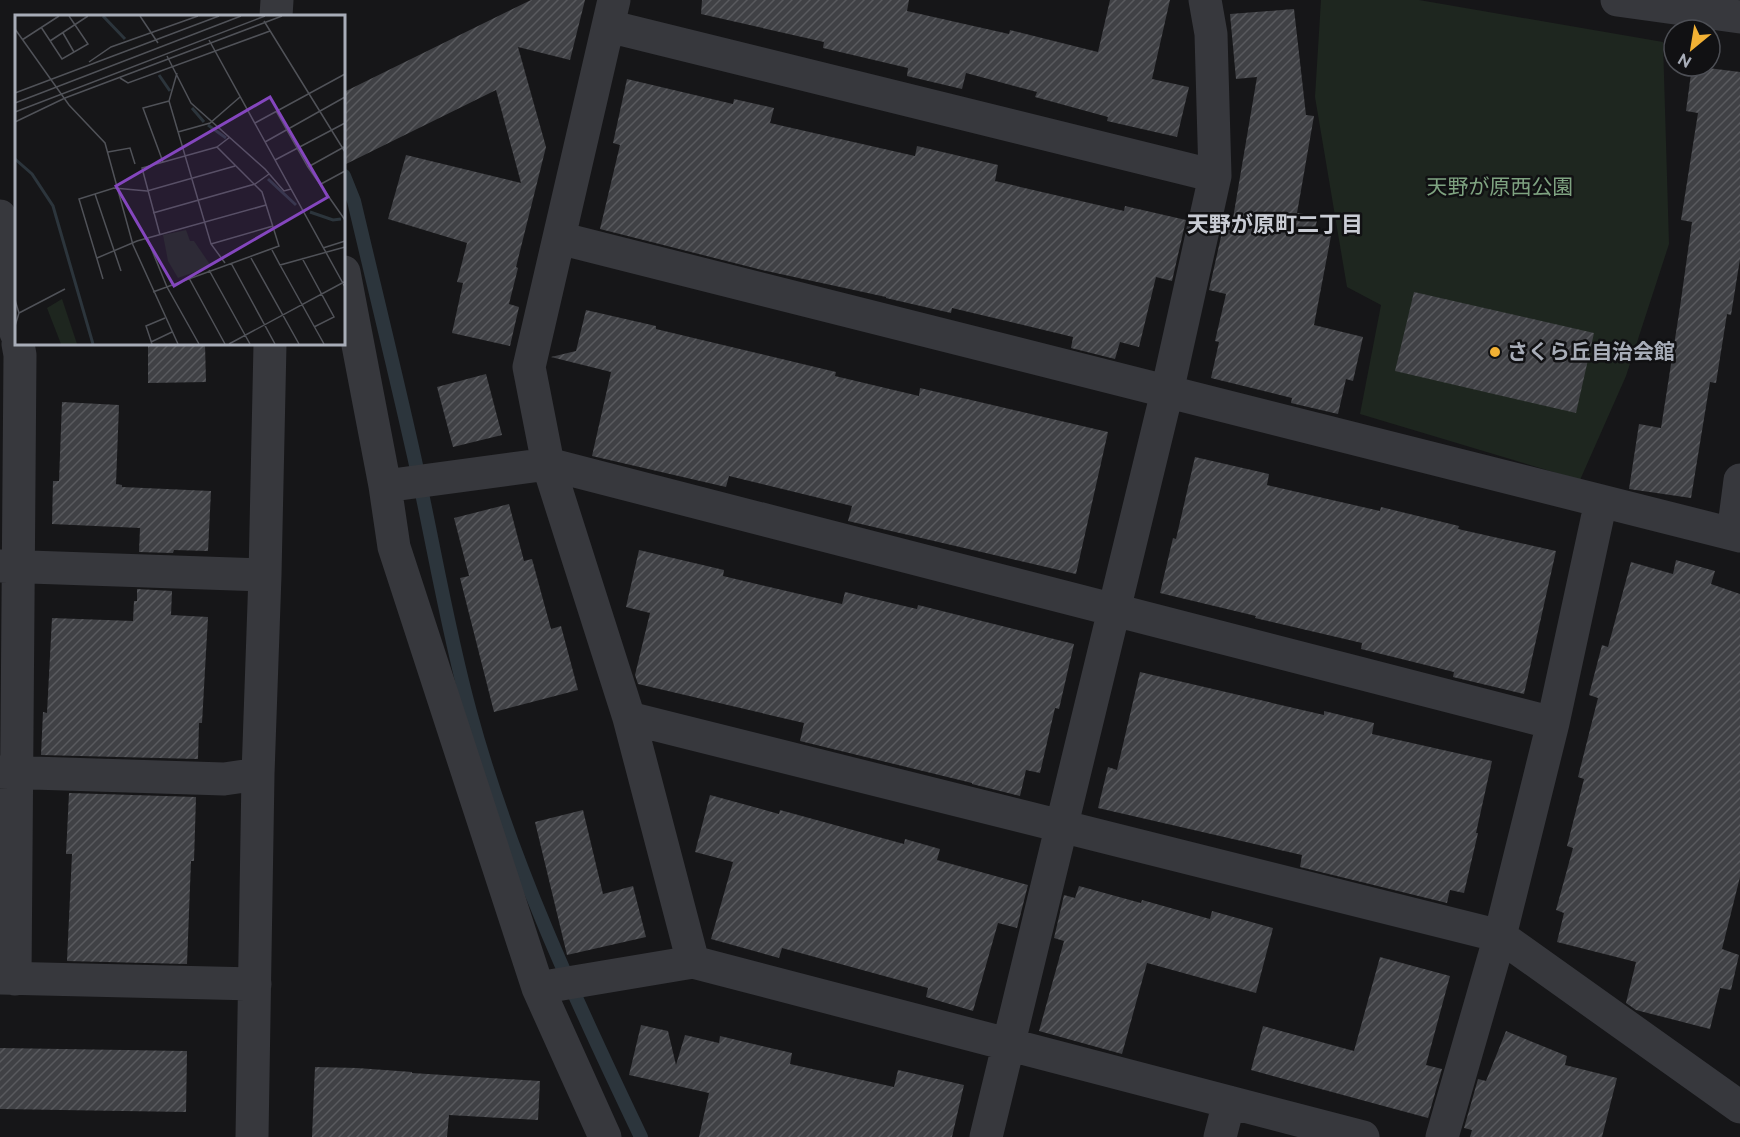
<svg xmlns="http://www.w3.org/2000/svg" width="1740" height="1137" font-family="Raleway,'Noto Sans JP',sans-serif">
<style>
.green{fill:#1e261f}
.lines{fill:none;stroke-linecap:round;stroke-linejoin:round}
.stream{stroke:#2c353c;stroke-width:14}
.building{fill:url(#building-hatch)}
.minor{stroke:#37383d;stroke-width:33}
.poi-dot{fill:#f2b134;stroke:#111113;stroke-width:2}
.labels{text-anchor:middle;stroke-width:5;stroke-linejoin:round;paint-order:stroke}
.park-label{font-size:21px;fill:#7fa381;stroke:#111113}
.poi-label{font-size:21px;font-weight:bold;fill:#a8adb8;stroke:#111113;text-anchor:start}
.neighbourhood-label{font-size:22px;font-weight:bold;fill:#c9ccd4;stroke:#111113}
.inset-river{fill:none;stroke:#2c353c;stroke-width:3}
.inset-road{fill:none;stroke:#505258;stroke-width:1.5}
.view{fill:#8446be;fill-opacity:0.15;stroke:#8446be;stroke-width:3}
.inset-edge{fill:none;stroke:#a8adb8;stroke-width:3}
</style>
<defs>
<pattern id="building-hatch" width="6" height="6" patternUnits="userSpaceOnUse" patternTransform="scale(1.5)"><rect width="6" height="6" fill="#404145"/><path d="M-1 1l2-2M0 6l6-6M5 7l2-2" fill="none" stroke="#595a5e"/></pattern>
</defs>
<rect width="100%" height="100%" fill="#161618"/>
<path class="green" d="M 1321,0 L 1419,0 L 1663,42 L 1669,244 L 1626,376 L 1580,480 L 1360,414 L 1381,305 L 1347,287 L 1315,97 Z"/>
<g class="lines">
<path class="stream" d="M 344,176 L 354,201 C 374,286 395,371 414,456 C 433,541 447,628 470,712 C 510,860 575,999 641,1137"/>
</g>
<path class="building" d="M 531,0 L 585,0 L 570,60 L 518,47 L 546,147 L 516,267 L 518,268 L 509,304 L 519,307 L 510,346 L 452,333 L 463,283 L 457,282 L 467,243 L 388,219 L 406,155 L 521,183 L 496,90 L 344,165 L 344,92 Z
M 702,0 L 909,0 L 907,11 L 1009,34 L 1010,30 L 1098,52 L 1110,0 L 1170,0 L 1152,79 L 1189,87 L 1177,137 L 1107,121 L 1108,117 L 1035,97 L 1037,92 L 966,73 L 962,89 L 907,76 L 908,68 L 823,48 L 824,42 L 701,14 Z
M 1294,9 L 1306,115 L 1314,116 L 1297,213 L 1318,216 L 1314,233 L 1331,236 L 1314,325 L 1363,337 L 1353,381 L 1346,379 L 1338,414 L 1291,403 L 1292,398 L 1211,378 L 1219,342 L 1215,341 L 1226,294 L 1209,290 L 1223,228 L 1231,230 L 1257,77 L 1236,79 L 1230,14 Z
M 1692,66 L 1740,72 L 1740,259 L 1731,315 L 1727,314 L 1716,383 L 1710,382 L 1691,498 L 1629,489 L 1639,424 L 1661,428 L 1680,307 L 1692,222 L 1681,220 L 1698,113 L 1686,111 Z
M 627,79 L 733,104 L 734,99 L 774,108 L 770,123 L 915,156 L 917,146 L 998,165 L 995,181 L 1124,211 L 1125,206 L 1186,220 L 1172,281 L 1156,277 L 1139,347 L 1120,342 L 1115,359 L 1071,348 L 1073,337 L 952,308 L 951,313 L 886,298 L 886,297 L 762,270 L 600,229 L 620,145 L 613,143 Z
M 1414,292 L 1594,333 L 1576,413 L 1395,371 Z
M 586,310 L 656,326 L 656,329 L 836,372 L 835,376 L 919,396 L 920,388 L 1108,432 L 1076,574 L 848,521 L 852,506 L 729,476 L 726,487 L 592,456 L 611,372 L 551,357 L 576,351 Z
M 148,344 L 205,344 L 206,382 L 148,383 Z
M 486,374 L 502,435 L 453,447 L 437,387 Z
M 62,402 L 119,405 L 116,484 L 122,485 L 122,487 L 211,491 L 208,551 L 174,550 L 173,553 L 139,552 L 140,528 L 52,524 L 53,481 L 59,481 Z
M 1195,457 L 1269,474 L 1267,485 L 1380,511 L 1381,507 L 1459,526 L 1458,529 L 1556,551 L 1524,694 L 1453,677 L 1454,672 L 1361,649 L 1362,643 L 1255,618 L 1256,616 L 1160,593 L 1173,538 L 1176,539 Z
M 509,504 L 524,561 L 532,559 L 551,629 L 561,626 L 578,690 L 494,712 L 460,578 L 469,576 L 454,518 Z
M 639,550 L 724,570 L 723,576 L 842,604 L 845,592 L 917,609 L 918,605 L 1074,644 L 1059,709 L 1055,708 L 1040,773 L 1026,770 L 1020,796 L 972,784 L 972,783 L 800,741 L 804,723 L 638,684 L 635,675 L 650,613 L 626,607 Z
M 1676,560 L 1715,571 L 1711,584 L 1740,594 L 1740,877 L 1722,949 L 1739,955 L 1731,990 L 1720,988 L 1710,1029 L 1636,1010 L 1626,1003 L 1636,962 L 1557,942 L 1564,913 L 1556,910 L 1573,848 L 1567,846 L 1584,779 L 1578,777 L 1598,698 L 1589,695 L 1602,645 L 1608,647 L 1631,562 L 1673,574 Z
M 137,589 L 172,591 L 171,615 L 208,617 L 202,723 L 199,723 L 198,759 L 41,755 L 43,712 L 47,713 L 52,618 L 133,621 L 134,601 L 137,601 Z
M 1140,672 L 1324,715 L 1324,711 L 1374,723 L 1372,734 L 1492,761 L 1476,833 L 1478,833 L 1464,893 L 1450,890 L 1447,903 L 1300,867 L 1302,855 L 1098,808 L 1108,767 L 1117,770 Z
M 69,793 L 196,797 L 194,861 L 191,861 L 187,964 L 67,961 L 72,854 L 66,854 Z
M 710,795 L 779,814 L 780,810 L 904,844 L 905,839 L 940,849 L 937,860 L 1028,885 L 1017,928 L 998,923 L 973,1011 L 926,997 L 928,988 L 782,948 L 779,958 L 711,939 L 733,862 L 695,852 Z
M 583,810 L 603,894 L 633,886 L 646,937 L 567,955 L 535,822 Z
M 1079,886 L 1141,903 L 1142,900 L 1210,919 L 1212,911 L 1273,928 L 1256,993 L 1147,963 L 1122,1054 L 1039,1031 L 1064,941 L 1054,938 L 1064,895 L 1075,898 Z
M 1380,957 L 1450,976 L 1426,1065 L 1442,1069 L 1428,1118 L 1251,1070 L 1263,1026 L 1354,1051 Z
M 641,1025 L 668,1031 L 676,1065 L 685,1035 L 719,1043 L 720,1036 L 792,1053 L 790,1064 L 894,1087 L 898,1070 L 964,1085 L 952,1137 L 699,1137 L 709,1093 L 629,1075 Z
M 1506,1031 L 1567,1056 L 1565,1065 L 1617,1078 L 1602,1137 L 1470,1137 L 1472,1130 L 1464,1128 L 1478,1079 L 1486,1081 Z
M 0,1048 L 187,1051 L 186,1112 L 0,1109 Z
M 315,1067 L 357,1068 L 412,1072 L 412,1073 L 540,1081 L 538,1120 L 449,1115 L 447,1137 L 312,1137 Z"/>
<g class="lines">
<path class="minor" d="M 1617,0 L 1740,17
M 276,16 L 277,0
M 608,26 L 1215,176
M 0,216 L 16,333
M 559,238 L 1740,536
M 344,272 L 385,486 L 394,547 L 538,988 L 605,1137
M 385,486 L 548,464 L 1553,723
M 1733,534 L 1740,480
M 0,566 L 265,575
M 629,718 L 1500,936 L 1740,1107
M 0,772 L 224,779 L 258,774
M 693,962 L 1363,1137
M 0,978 L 255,984
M 15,979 L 20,355 L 18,344
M 538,988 L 693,962 L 629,718 L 548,464 L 529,367 L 614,0
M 252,1137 L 258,774 L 265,575 L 270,344
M 986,1137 L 1167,392 L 1215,176 L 1211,34 L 1205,0
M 1220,1137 L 1229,1102
M 1442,1137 L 1500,936 L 1553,723 L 1601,501"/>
</g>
<circle class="poi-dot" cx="1495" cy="352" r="6"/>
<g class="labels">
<g class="park-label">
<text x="1500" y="194">天野が原西公園</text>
</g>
<g class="poi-label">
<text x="1507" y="359">さくら丘自治会館</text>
</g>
<g class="neighbourhood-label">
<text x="1275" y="232">天野が原町二丁目</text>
</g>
</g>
<g transform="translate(15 15)">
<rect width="330" height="330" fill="#161618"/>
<path d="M 171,215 L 175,226 L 179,226 L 196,251 L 163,263 L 153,246 L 148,220 ZM 47,284 L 62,329 L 46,329 L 32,293 Z" fill="#1e261f"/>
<path class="inset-river" d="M 88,1 L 110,24M 144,60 L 155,76M 177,93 L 189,107M 193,110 L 211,123M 0,144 L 17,159 L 38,191 L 78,329M 253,164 L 281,190M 295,197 L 318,205 L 326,204"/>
<path class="inset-road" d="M 125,1 L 143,28M 249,6 L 330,137M 26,12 L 47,44 L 73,29 L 54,1M 0,14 L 54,90 L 90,128 L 118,230 L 163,329M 48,18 L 59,37M 7,25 L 44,1M 194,25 L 330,272M 35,26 L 73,1M 152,41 L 176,88 L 250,154 L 269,176 L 276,174M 74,47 L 96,32 L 183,1M 162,58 L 154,86 L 196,229 L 210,248M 105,63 L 113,68 L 255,16M 0,78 L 204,1M 0,88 L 226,1M 261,96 L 293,152 L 330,205M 0,97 L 250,1M 0,107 L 50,83 L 267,1M 240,108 L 330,59M 163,117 L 195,108 L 225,82M 250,127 L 330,82M 93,137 L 115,133 L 120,149M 260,145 L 330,108M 148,147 L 128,93 L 154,86M 293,152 L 329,132M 306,169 L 330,156M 80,179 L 106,256M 138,198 L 240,169 L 254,159M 145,220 L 127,153 L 202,132M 132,223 L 152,272 L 184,329M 196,229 L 258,211M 308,233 L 330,226M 257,235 L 265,250 L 330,232M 82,243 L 122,226 L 251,190M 236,243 L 284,329M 287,243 L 319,302 L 299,312M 216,248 L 260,329M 265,250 L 309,329M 194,255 L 235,329M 174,263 L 210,329M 88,264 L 64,184 L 99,173 L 132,176 L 220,151M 138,277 L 264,231 L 247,177 L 202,132 L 215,122M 0,285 L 4,298 L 0,311M 4,298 L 50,274M 136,327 L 157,317M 137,329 L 131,311 L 150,303M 214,329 L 329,267"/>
<path class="view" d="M 255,82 L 313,182 L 159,271 L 101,171 Z"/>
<rect width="330" height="330" class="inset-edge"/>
</g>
<g transform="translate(1692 48) rotate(210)"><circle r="28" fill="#111113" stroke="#4d4f55" stroke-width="1.5"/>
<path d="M0-4.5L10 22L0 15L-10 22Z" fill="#f2b134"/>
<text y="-9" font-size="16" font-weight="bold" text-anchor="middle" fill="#a8adb8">N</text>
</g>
</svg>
